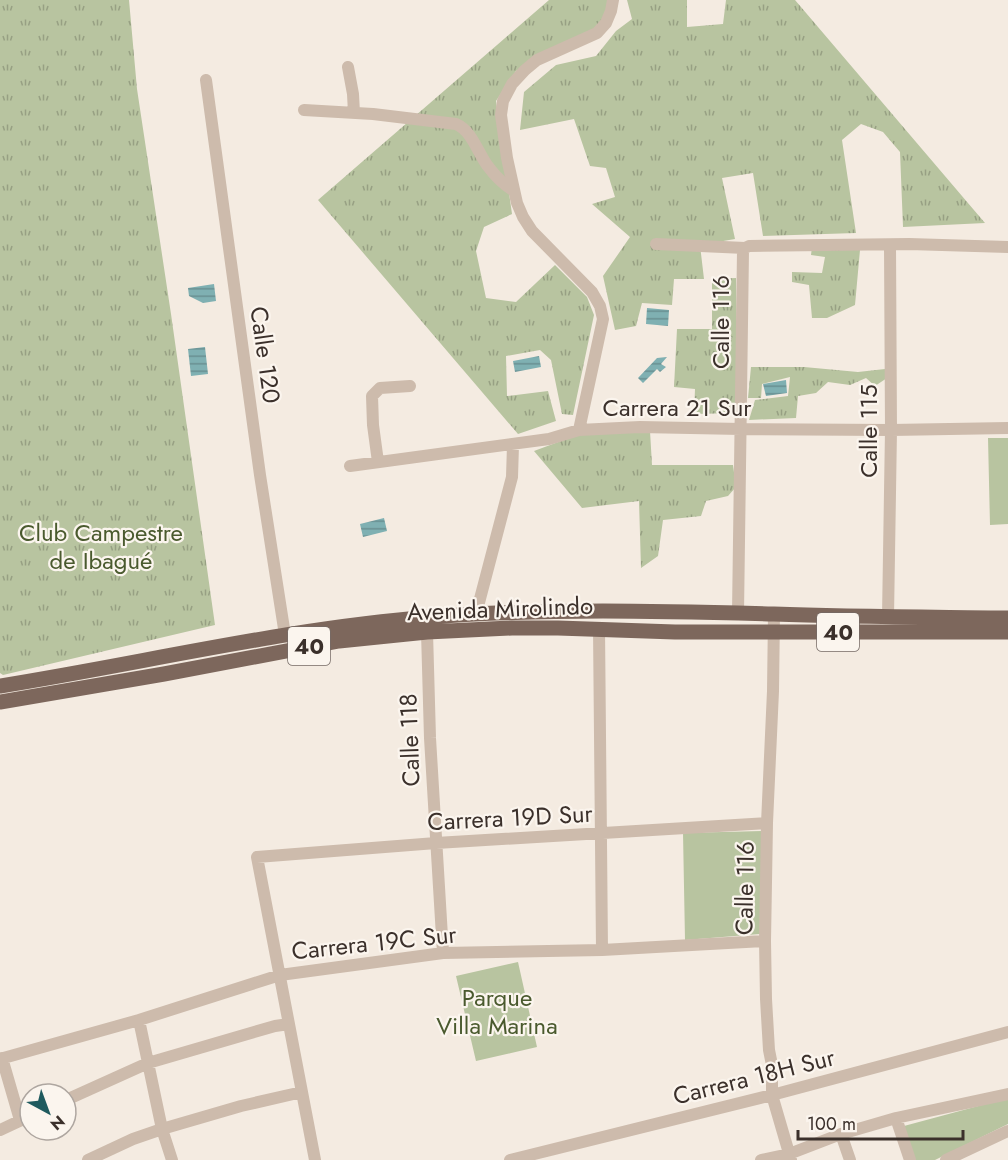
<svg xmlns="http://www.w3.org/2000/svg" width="1008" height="1160" font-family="Jost,sans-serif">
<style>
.grass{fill:url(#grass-tufts)}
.green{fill:#b8c4a0}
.water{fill:url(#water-rules)}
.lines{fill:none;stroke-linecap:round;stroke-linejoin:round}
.street{stroke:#cdbbac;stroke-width:12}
.primary{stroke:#7d675c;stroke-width:15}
.labels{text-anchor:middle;stroke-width:4.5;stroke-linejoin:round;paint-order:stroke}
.shield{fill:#fbf5ee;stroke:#756b66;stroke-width:1.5}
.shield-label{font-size:22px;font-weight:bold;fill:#3b302b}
.street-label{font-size:24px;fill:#3b302b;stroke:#fbf5ee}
.park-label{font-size:24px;fill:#4a5a2e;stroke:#fbf5ee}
</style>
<defs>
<pattern id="grass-tufts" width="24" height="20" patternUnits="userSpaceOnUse" patternTransform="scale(1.5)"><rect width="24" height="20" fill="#b8c4a0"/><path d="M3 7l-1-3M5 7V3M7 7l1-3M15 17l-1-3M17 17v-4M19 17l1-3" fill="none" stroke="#97a083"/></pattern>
<pattern id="water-rules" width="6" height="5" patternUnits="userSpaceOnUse" patternTransform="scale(1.5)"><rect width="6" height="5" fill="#7fb0b2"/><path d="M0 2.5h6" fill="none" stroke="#699091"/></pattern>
</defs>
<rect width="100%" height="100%" fill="#f4ebe1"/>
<path class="grass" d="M 0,0 L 129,0 L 137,89 L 171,314 L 215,625 L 3,675 L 0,673 Z
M 549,0 L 609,0 L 606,19 L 585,38 L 516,71 L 496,101 L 512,214 L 484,227 L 476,251 L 486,298 L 516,302 L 555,265 L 587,297 L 594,315 L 573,415 L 562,414 L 551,360 L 540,350 L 506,356 L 507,396 L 548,391 L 556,421 L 518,434 L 318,200 Z
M 627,0 L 687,0 L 687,27 L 723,24 L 726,0 L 795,0 L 985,223 L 903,227 L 900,152 L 883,132 L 861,124 L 842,140 L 856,233 L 763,236 L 753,173 L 722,178 L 735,239 L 700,245 L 704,279 L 674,279 L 672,305 L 642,303 L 636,326 L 615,330 L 603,276 L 630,237 L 592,204 L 615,197 L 606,168 L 590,166 L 574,119 L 520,130 L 524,92 L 556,65 L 596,56 L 616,31 L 632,19 Z
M 812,247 L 860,250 L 855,305 L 827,318 L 812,318 L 809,285 L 792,282 L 792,272 L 822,273 L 825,257 L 811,255 Z
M 736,278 L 738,413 L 694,414 L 695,389 L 674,387 L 677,329 L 712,329 L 712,279 Z
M 751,367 L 804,367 L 858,372 L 885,369 L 887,378 L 875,386 L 866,378 L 850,385 L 828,382 L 816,393 L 798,396 L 796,418 L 749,420 L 755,400 L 788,396 L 790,377 L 762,384 L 761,398 L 748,398 Z
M 650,431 L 652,465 L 733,465 L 736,487 L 728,496 L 706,501 L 701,516 L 663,520 L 658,556 L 641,568 L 639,501 L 582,508 L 534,451 L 577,435 Z"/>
<path class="green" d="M 988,438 L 1008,438 L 1008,524 L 990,525 Z
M 762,831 L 760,934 L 685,940 L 683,833 Z
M 518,962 L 537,1047 L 476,1061 L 456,976 Z
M 1008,1098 L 1008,1124 L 935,1160 L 912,1160 L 904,1126 Z"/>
<path class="water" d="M 214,284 L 216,301 L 203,303 L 189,296 L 188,288 Z
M 647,308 L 669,310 L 668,326 L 646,324 Z
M 205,347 L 208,374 L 191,376 L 188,349 Z
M 539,356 L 541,367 L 515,372 L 513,361 Z
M 667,357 L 661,364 L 666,367 L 660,372 L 657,369 L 643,383 L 638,378 L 657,358 Z
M 786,380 L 787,393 L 766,396 L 763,384 Z
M 384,518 L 387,531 L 363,537 L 360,524 Z"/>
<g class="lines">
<path class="street" d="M 348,67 L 353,94 L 354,113
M 206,80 L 260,475 L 285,635
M 304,110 L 373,114 L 456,124 C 472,131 477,151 487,165 C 495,176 503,184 514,191
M 656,244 L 745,248 L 749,246 L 909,244 L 1008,247
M 579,430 L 603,319 L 600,306 L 592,292 L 532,231 L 523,217 L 517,203 L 507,158 L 501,115 L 503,101 L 512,84 L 525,70 L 537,60 L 597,33 L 606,23 L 611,11 L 613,0
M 378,462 L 373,425 L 372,396 L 380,388 L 410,386
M 350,466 L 549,439 L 579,430 L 640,427 L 741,429 L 891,430 L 1008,428
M 738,613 L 743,251 L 745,248
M 476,614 L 512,477 L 513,445
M 774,614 L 773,691 L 767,823 L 765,941 L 766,999 L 769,1050 L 772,1065 L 772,1095 L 791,1160
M 888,617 L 891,430 L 890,245
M 599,628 L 602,950
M 427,632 L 430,738 L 443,953
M 139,1020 L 162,1129 L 172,1160
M 2,1058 L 20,1120
M 0,1059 L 139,1020 L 280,975 L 443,953 L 602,950 L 765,941
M 66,1100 L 148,1063 L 275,1026 L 289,1024
M 896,1118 L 910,1160
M 0,1130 L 30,1116
M 841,1134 L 850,1160
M 88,1160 L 133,1139 L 162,1129 L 241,1106 L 302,1092
M 315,1160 L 257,857 L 436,843 L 767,823
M 510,1160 L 772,1095 L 1008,1032
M 761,1160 L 789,1154 L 841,1134 L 896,1118 L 1008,1094
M 946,1160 L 1008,1131"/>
<path class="primary" d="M 0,686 C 144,663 287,628 432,617 C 546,608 660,611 774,614 C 852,617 930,617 1008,618
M 0,702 L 164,674 L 339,641 L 427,632 L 512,628 L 558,628 L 675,632 L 1008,632"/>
</g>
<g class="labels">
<g class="shield">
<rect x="817" y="613" width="42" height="38" rx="4.5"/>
<rect x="288" y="627" width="42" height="38" rx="4.5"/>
</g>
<g class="shield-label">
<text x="838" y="640">40</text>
<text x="309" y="654">40</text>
</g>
<g class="street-label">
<text transform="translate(721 322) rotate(-90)" y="8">Calle 116</text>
<text transform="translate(265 355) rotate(82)" y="8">Calle 120</text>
<text x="677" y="416">Carrera 21 Sur</text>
<text transform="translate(869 431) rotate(-90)" y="8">Calle 115</text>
<text transform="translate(500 609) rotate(-2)" y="8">Avenida Mirolindo</text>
<text transform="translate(410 740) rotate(-92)" y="8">Calle 118</text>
<text transform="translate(510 818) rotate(-3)" y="8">Carrera 19D Sur</text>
<text transform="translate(745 888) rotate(-89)" y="8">Calle 116</text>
<text transform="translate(374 943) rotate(-6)" y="8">Carrera 19C Sur</text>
<text transform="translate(754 1077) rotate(-14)" y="8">Carrera 18H Sur</text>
</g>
<g class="park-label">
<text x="101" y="541">Club Campestre<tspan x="101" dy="28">de Ibagué</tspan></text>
<text x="497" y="1006">Parque<tspan x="497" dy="28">Villa Marina</tspan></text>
</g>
</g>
<g transform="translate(48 1112) rotate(139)"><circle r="28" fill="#fbf5ee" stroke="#aea6a0" stroke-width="1.5"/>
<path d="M0-4.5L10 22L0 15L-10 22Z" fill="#1f5a5e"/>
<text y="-9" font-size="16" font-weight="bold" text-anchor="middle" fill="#3b302b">N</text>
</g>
<path d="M798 1130v9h165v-9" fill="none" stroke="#3b302b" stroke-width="3"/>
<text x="807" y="1130" font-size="18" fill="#3b302b" stroke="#fbf5ee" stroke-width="4.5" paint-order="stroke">100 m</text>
</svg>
